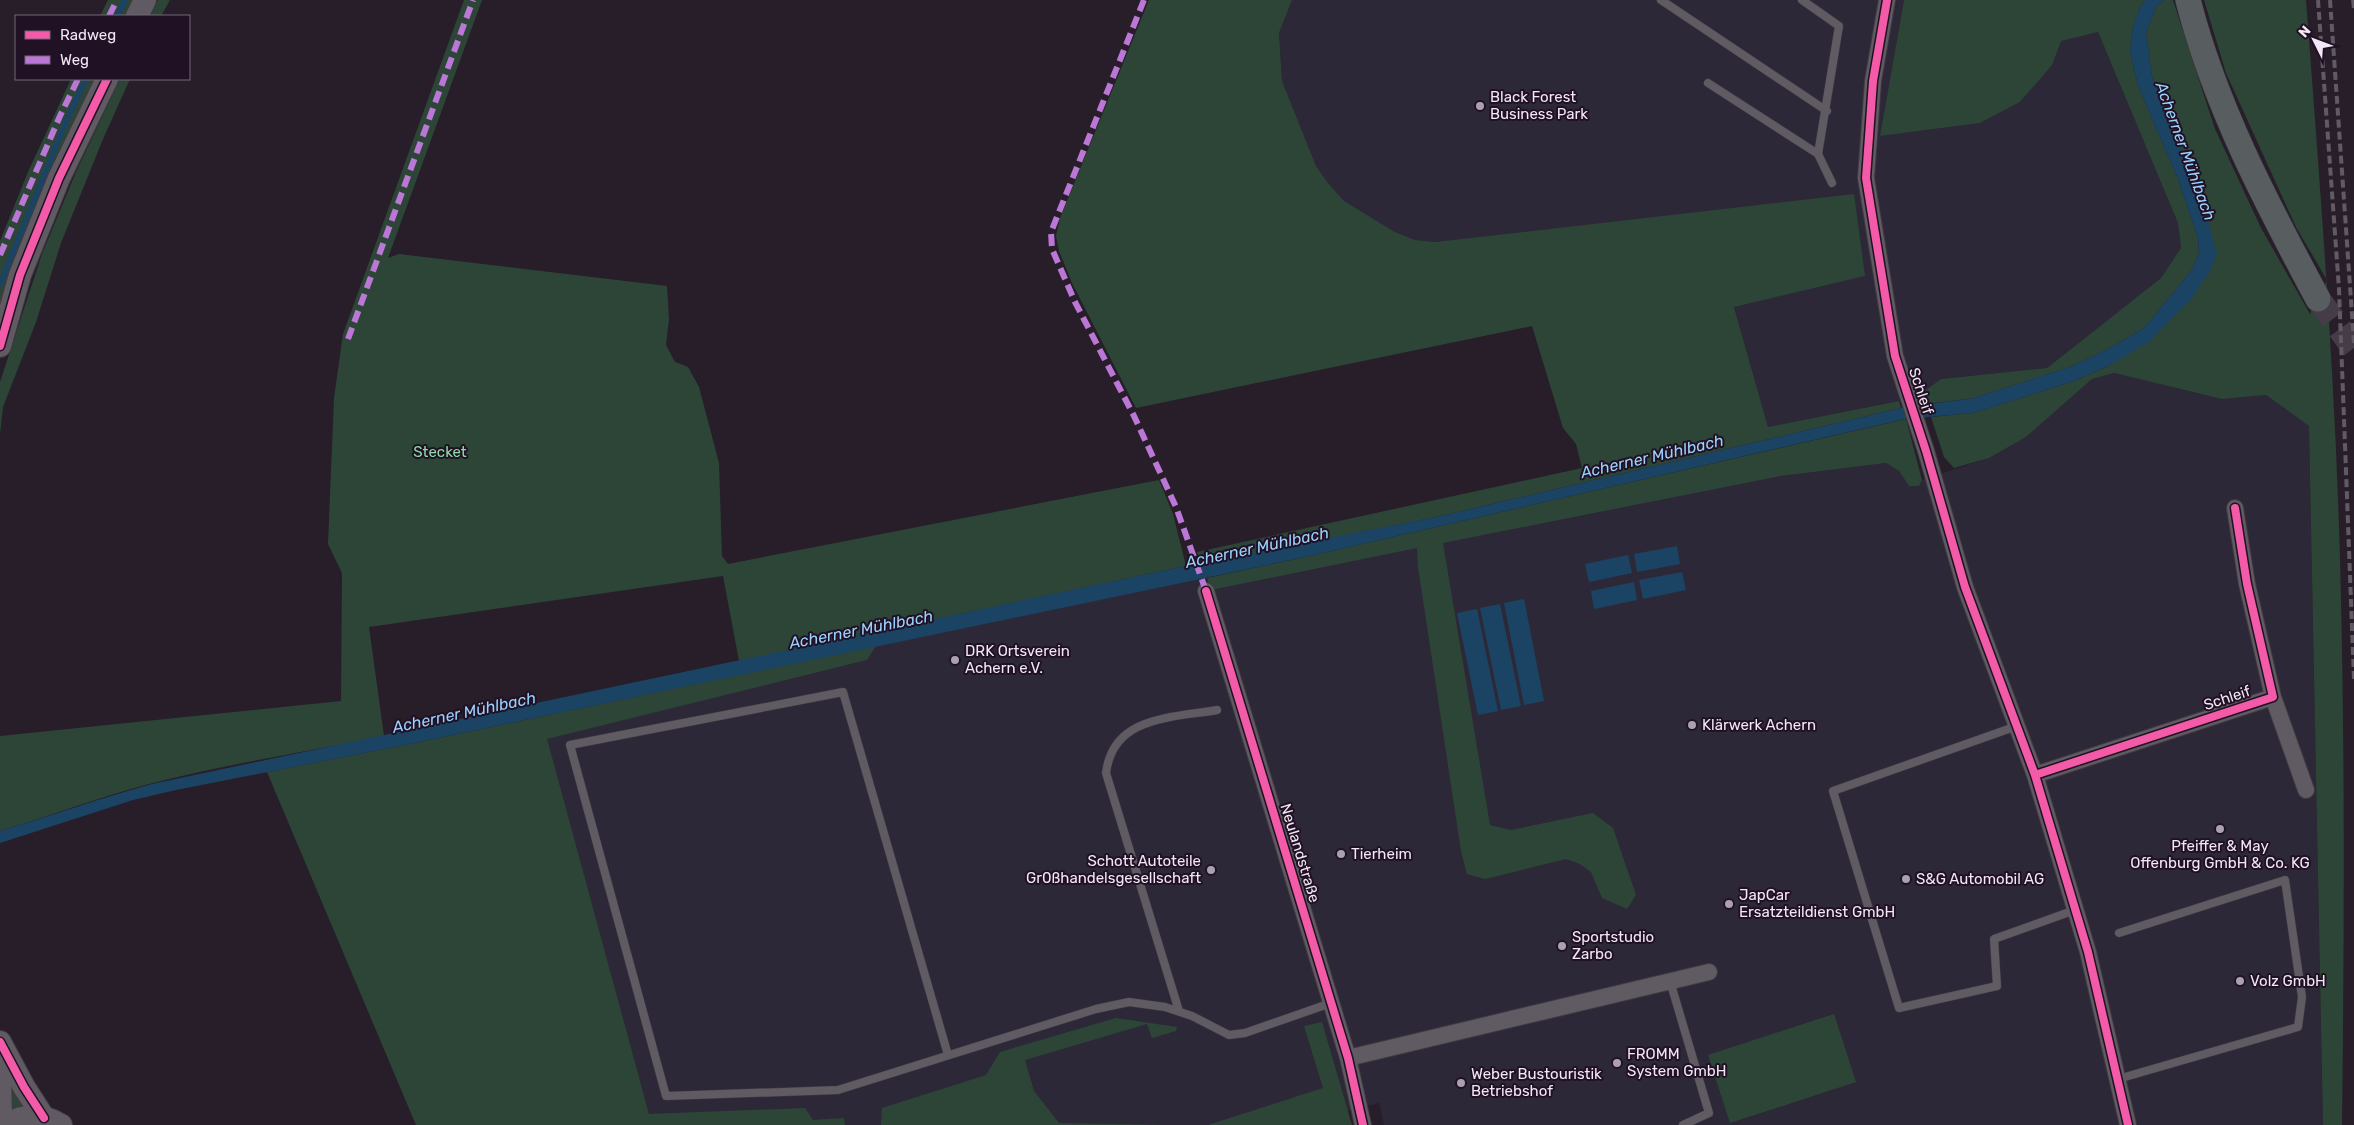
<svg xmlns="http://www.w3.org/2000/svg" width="2354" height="1125" font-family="Rubik,sans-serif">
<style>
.commercial{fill:#2d2838}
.green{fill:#2d4536}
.water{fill:#1b4464}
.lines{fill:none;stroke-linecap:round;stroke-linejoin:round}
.stream{stroke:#1b4464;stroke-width:5.5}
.primary-tunnel{stroke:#453c48;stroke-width:25;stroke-dasharray:25 12;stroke-linecap:butt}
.lane-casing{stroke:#413a43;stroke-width:9}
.street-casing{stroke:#413a43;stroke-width:18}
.secondary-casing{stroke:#413a43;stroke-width:24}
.primary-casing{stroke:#413a43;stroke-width:26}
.lane{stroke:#605a62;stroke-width:8}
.street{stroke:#605a62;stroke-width:16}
.secondary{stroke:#605a62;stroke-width:22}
.primary{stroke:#585d60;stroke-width:25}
.rail{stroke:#615a64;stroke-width:4;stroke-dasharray:8 4;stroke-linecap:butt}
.quiet{stroke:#ba77d6;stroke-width:6;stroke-dasharray:12 6;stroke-linecap:butt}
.cycleway-casing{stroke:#201124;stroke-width:11}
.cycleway{stroke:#f35aa7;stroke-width:8}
.poi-dot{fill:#aba1ae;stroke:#201124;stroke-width:2}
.labels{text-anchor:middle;stroke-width:4;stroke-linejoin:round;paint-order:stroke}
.poi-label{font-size:15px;fill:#f2e7f5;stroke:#201124;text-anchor:start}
.street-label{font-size:15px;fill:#f2e7f5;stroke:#201124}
.park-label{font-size:15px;fill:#8edba7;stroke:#201124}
.water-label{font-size:16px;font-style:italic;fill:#9ad1fe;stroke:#201124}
</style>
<rect width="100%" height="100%" fill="#271e2a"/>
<path class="commercial" d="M 1292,0 L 1904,0 L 1880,136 L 1980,123 L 2020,102 L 2051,65 L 2060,41 L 2098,32 L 2178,223 L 2181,248 L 2161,278 L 2047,368 L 1941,379 L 1923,392 L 1899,401 L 1768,427 L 1734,306 L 1865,276 L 1415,240 L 1395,232 L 1344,201 L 1328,183 L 1316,166 L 1282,81 L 1279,33 Z
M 2114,373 L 2222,399 L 2266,395 L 2309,426 L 2323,1125 L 1384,1125 L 1379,1103 L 1289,1125 L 820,1125 L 649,1114 L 546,739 L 866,660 L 876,646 L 1207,577 L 1211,590 L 1294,572 L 1781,476 L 1886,463 L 1899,471 L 1909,486 L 1919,486 L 1922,480 L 1989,458 L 2026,437 L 2092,379 Z"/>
<path class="green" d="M 108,0 L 135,0 L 126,16 L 100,16 Z
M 158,0 L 170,0 L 161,16 L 150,16 Z
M 464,0 L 482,0 L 388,258 L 399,254 L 667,286 L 669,319 L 666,345 L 675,362 L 688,367 L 699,387 L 719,463 L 722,556 L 728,564 L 1159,480 L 1173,514 L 1186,566 L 739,661 L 723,576 L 369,627 L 384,736 C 306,752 226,764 149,784 C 99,797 50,816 0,831 L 0,736 L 341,701 L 342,573 L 328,544 L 334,398 L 343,334 Z
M 1149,0 L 1292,0 L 1279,33 L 1282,81 L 1316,166 L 1328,183 L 1344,201 L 1395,232 L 1415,240 L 1436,242 L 1854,194 L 1865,276 L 1734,307 L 1768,427 L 1899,401 L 1901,408 L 1441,516 L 1201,564 L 1197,552 L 1582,468 L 1576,444 L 1563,428 L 1532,326 L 1136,408 L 1072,283 L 1059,251 L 1056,236 L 1060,218 Z
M 1904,0 L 2145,0 L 2140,7 L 2133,26 L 2130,51 L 2138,86 L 2178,179 L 2198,238 L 2199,253 L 2192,270 L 2144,328 L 2108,349 L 2070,367 L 1974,398 L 1927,404 L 1923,392 L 1941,379 L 2047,368 L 2161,278 L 2181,248 L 2178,223 L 2098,32 L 2061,41 L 2052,65 L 2020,102 L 1980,123 L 1880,136 Z
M 2165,0 L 2173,0 L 2215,129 L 2261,228 L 2310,314 L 2327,280 L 2296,227 L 2226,73 L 2204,0 L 2306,0 C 2321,199 2337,399 2341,599 C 2345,774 2344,950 2342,1125 L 2323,1125 L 2309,426 L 2266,395 L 2222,399 L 2114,373 L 2092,379 L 2026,437 L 1989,458 L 1954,468 L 1944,457 L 1931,417 L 1973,413 L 2074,381 L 2110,365 L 2210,271 L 2178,140 L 2152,76 L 2146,32 L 2157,5 Z
M 71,79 L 95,79 L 0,306 L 0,241 L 28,172 Z
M 120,79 L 130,79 L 103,139 L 61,243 L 36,322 L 3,407 L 0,434 L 0,382 L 42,254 L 76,172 Z
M 1906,419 L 1922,480 L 1919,486 L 1909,486 L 1899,471 L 1886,463 L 1781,476 L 1443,543 L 1490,825 L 1511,830 L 1593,813 L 1613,828 L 1636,895 L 1627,909 L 1602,898 L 1591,872 L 1580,864 L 1566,859 L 1485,879 L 1467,874 L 1461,851 L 1418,567 L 1417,548 L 1211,590 L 1207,578 L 1310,556 Z
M 876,646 L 867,660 L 547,739 L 649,1114 L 805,1108 L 813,1120 L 844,1118 L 845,1125 L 416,1125 L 267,772 L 410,744 Z
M 1834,1014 L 1856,1082 L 1730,1123 L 1708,1055 Z
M 1116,1018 L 1177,1027 L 1176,1031 L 1152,1038 L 1147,1024 L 1025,1060 L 1034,1091 L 1059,1123 L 1167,1125 L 881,1125 L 882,1108 L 986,1075 L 1000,1052 Z
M 1322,1022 L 1352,1125 L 1208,1125 L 1323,1088 L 1304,1026 Z
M 7,1067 L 27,1106 L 8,1112 Z"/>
<path class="water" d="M 2145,0 L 2165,0 L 2157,5 L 2146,32 L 2152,76 L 2204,207 L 2217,254 L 2210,271 L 2191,299 L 2149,342 L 2110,365 L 2074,381 L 1973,413 L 1905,419 L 1310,556 L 410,744 L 176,790 L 133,800 L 0,843 L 0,831 C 51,816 100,798 152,784 L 1186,566 L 1441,516 L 1901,408 L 1974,398 L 2070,367 L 2108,349 L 2144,328 L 2192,270 L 2199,253 L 2198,238 L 2178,179 L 2138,86 L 2130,51 L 2133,26 L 2140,7 Z
M 1677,546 L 1680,564 L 1637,572 L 1634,554 Z
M 1628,555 L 1632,573 L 1589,582 L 1585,564 Z
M 1682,572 L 1686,590 L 1643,599 L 1639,580 Z
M 1634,582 L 1637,600 L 1594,609 L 1591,591 Z
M 1524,599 L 1544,701 L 1524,705 L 1504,603 Z
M 1500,604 L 1521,706 L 1501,710 L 1480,608 Z
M 1477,609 L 1498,711 L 1478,715 L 1457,613 Z"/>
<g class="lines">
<path class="stream" d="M 117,16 L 125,0
M 0,284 L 65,124 L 86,79"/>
<path class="primary-tunnel" d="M 2318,299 L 2354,348"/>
<defs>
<path id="lane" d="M 1661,0 L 1827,111
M 1708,83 L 1818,154 L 1839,26 L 1802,0
M 1818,154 L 1832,183
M 2017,726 L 1833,791 L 1899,1008 L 1997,986 L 1994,939 L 2075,910
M 1670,981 L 1709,1113 L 1683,1125
M 1179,1011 L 1106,773 C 1113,716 1171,718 1217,710
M 948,1055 L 843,692 L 570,745 L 666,1096 L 838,1090 L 1096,1009 L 1129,1002 L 1165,1007 L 1192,1016 L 1229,1035 L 1245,1033 L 1331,1003
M 2118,1079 L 2298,1027 L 2302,997 L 2285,880 L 2119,933"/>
<path id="street" d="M 1887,0 L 1873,81 L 1866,178 L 1895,356 L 1926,451 L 1965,587 L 2035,775 L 2088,952 L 2128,1125
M 1206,591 L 1348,1058 L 1363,1125
M 2273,697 L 2306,790
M 2035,775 L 2273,697 L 2247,584 L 2235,508
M 1348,1058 L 1709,972"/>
<path id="secondary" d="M 137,16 L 145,0
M 0,346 L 20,275 L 59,178 L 107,79
M 0,1042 L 24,1087 L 44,1118
M 0,1069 L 1,1125
M 5,1125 C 23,1114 44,1114 61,1125"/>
<path id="primary" d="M 2188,0 C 2215,106 2267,204 2318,299"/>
</defs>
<use href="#lane" class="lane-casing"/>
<use href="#street" class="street-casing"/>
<use href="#secondary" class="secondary-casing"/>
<use href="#primary" class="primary-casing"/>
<use href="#lane" class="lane"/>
<use href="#street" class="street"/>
<use href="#secondary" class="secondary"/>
<use href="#primary" class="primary"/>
<path class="rail" d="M 2318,0 L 2339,289 L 2354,679
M 2330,0 L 2354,343
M 2353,0 L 2354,8"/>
<path class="quiet" d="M 1144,0 L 1051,232 L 1052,249 L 1075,302 L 1134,416 L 1176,507 L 1206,591
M 109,16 L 117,0
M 0,255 L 60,116 L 78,79
M 348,339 L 473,0"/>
<defs>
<path id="cycleway" d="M 1887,0 L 1873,81 L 1866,178 L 1895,356 L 1926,451 L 1965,587 L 2035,775 L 2088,952 L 2128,1125
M 0,346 L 20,275 L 59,178 L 107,79
M 1206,591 L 1348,1058 L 1363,1125
M 2035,775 L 2273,697 L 2247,584 L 2235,508
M 0,1042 L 24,1087 L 44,1118"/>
</defs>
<use href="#cycleway" class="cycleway-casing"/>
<use href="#cycleway" class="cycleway"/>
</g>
<g class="poi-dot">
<circle cx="1480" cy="106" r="5"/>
<circle cx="955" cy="660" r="5"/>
<circle cx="1692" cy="725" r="5"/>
<circle cx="2220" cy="829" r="5"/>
<circle cx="1341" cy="854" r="5"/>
<circle cx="1211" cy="870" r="5"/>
<circle cx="1906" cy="879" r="5"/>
<circle cx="1729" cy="904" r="5"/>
<circle cx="1562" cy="946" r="5"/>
<circle cx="2240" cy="981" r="5"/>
<circle cx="1617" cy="1063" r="5"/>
<circle cx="1461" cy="1083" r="5"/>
</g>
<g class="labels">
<g class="poi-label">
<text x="1490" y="102">Black Forest<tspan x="1490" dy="17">Business Park</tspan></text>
<text x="965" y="656">DRK Ortsverein<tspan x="965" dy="17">Achern e.V.</tspan></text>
<text x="1702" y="730">Klärwerk Achern</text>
<text x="2220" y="851" text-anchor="middle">Pfeiffer &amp; May<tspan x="2220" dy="17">Offenburg GmbH &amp; Co. KG</tspan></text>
<text x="1351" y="859">Tierheim</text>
<text x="1201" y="866" text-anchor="end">Schott Autoteile<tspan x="1201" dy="17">Gr0ßhandelsgesellschaft</tspan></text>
<text x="1916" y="884">S&amp;G Automobil AG</text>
<text x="1739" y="900">JapCar<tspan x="1739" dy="17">Ersatzteildienst GmbH</tspan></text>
<text x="1572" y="942">Sportstudio<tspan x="1572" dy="17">Zarbo</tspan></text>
<text x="2250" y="986">Volz GmbH</text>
<text x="1627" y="1059">FROMM<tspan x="1627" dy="17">System GmbH</tspan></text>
<text x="1471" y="1079">Weber Bustouristik<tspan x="1471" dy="17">Betriebshof</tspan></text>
</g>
<g class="street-label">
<text transform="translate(1921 391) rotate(72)" y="5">Schleif</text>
<text transform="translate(2227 698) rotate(-18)" y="5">Schleif</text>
<text transform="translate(1300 853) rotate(73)" y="5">Neulandstraße</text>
</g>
<g class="park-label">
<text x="440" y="457">Stecket</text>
</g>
<g class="water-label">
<text transform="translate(2186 151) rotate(70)" y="6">Acherner Mühlbach</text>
<text transform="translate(1652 456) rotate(-13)" y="6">Acherner Mühlbach</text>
<text transform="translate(1257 547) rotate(-12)" y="6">Acherner Mühlbach</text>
<text transform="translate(861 629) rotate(-11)" y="6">Acherner Mühlbach</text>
<text transform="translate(464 712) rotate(-12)" y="6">Acherner Mühlbach</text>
</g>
</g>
<rect x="15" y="15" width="175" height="65" fill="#201124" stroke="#746778"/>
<rect x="25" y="31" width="25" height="8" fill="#f35aa7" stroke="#746778"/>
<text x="60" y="40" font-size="15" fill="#f2e7f5">Radweg</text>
<rect x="25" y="56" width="25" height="8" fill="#ba77d6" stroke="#746778"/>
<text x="60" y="65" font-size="15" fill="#f2e7f5">Weg</text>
<g transform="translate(2314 40) rotate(312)" stroke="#201124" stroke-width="4" paint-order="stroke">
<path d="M0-4L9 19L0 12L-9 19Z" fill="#f2e7f5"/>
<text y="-8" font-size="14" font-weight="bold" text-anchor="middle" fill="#f2e7f5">N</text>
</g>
</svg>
